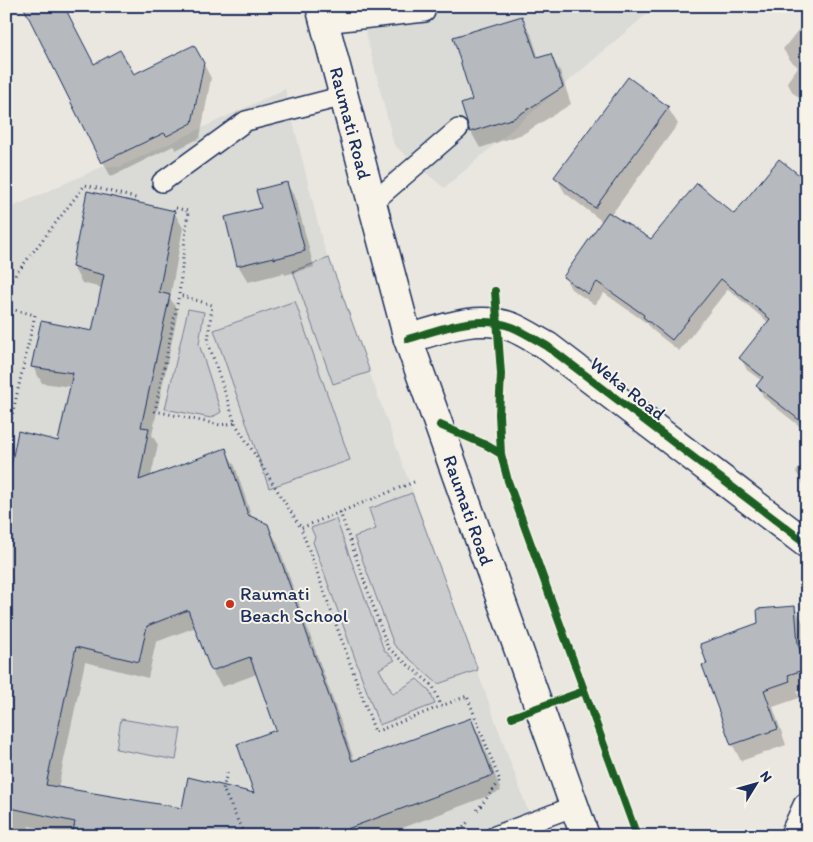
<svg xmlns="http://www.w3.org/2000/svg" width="813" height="842" font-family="Itim,sans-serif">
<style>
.built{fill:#dadad6}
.green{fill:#cbcccd;stroke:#737e96}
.shadow{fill:#0003;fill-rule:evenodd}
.building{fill:#b6babf;stroke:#1b2f5e;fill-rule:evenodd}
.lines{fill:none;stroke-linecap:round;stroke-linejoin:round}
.lane-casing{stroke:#1b2f5e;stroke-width:22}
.street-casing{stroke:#1b2f5e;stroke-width:31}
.secondary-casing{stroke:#1b2f5e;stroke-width:31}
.path{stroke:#1b2f5e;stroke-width:3;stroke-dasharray:1 4;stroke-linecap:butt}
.lane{stroke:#f7f3e8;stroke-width:19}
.street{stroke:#f7f3e8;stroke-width:28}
.secondary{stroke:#f7f3e8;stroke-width:28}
.cycleway-casing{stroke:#f7f3e8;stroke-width:11}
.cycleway{stroke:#1b5e20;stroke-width:8}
.poi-dot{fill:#c8321e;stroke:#f7f3e8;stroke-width:2}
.labels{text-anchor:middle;stroke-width:4;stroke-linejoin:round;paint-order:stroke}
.street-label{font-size:19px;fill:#1b2f5e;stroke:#f7f3e8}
.poi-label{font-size:19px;fill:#1b2f5e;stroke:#f7f3e8;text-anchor:start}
</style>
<rect width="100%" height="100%" fill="#eae7e0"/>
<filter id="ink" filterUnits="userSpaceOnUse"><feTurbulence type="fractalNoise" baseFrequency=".02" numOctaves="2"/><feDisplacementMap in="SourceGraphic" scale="10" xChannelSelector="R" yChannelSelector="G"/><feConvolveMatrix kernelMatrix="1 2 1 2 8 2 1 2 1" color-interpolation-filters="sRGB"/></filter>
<g filter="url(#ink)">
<path class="built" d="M 359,6 L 656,6 L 444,188 L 394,145 Z
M 285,89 L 323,244 L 537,836 L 6,836 L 6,210 L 104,166 L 119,167 Z"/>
<path class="green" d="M 329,258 L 370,372 L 333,384 L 293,271 Z
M 295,301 L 350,460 L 269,488 L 214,330 Z
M 188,309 L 204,312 L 199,344 L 221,412 L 211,418 L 165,409 Z
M 412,493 L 478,670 L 438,684 L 394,645 L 354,537 L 376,529 L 369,509 Z
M 336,519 L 384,650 L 395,660 L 379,669 L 393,694 L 417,679 L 429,690 L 435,704 L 379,725 L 313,542 L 315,537 L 311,528 Z
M 121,719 L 181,729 L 176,760 L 116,749 Z"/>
<path class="shadow" d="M 24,6 L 85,6 L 67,12 L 94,65 L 133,75 L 202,61 L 211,78 L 200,138 L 176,150 L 173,146 L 111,177 L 61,82 Z
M 522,18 L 531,34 L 539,59 L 550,55 L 560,71 L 571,104 L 523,134 L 480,148 L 471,132 L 474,101 Z
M 807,19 L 807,103 L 793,93 L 787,82 L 798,67 L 790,60 L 783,49 Z
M 668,108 L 678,124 L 611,215 L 651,241 L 734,215 L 799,177 L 802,173 L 807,178 L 807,432 L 764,398 L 758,386 L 762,381 L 747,370 L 741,358 L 769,323 L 728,289 L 679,351 L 651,329 L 648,324 L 604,293 L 595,305 L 571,289 L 565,278 L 603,222 L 565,193 L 556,177 Z
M 286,183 L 296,199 L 314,267 L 285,275 L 284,273 L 248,282 L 238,265 Z
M 174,212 L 183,228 L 170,298 L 178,312 L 152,435 L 158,445 L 151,476 L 225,450 L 235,466 L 252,518 L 267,525 L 277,542 L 355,762 L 471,720 L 480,736 L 501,791 L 381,836 L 74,836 L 29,826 L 27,836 L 6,836 L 6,487 L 59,443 L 71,387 L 42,383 L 33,367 L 93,333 L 102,288 L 82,283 L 73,267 ZM 196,627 L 212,671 L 222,687 L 257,674 L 277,730 L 256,794 L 183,809 L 58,788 L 85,662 L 148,678 L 156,642 Z
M 807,457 L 807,487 L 803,484 L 796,472 Z
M 795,608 L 804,624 L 807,688 L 797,691 L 799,698 L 773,707 L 786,745 L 741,761 L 732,744 L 708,664 L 760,624 Z"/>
<path class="building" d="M 23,6 L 64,6 L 94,64 L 120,50 L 134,74 L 194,45 L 204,63 L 192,123 L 167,136 L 164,133 L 101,163 Z
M 522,16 L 537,58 L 551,54 L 563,87 L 514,118 L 470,132 L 461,104 L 472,100 L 453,37 Z
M 628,77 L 669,107 L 595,208 L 554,177 Z
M 779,159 L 807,181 L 807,426 L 756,386 L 763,377 L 739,358 L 770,319 L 721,279 L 672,340 L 643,317 L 644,315 L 597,282 L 588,294 L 563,277 L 608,212 L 651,239 L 697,183 L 734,214 Z
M 287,182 L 305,251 L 274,259 L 274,257 L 237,266 L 225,217 L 261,208 L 256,190 Z
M 87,191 L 175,211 L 159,292 L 170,295 L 141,427 L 149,428 L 139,480 L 226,448 L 248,515 L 268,524 L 352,761 L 471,718 L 493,775 L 347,829 L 349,836 L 72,836 L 75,822 L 6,807 L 6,491 L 18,431 L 58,441 L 73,373 L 31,367 L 41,321 L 92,331 L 104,275 L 72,267 ZM 188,610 L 211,671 L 250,657 L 276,730 L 237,744 L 254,793 L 188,777 L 182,808 L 46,785 L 76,647 L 139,662 L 147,626 Z
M 795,606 L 798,644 L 806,669 L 788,675 L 790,681 L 764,690 L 778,729 L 731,745 L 702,665 L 707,664 L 700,644 L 758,623 L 757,609 Z"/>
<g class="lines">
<defs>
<path id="lane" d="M 324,23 L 425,12
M 162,182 L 246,121 L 344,96
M 372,203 L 458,129
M 495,836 L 575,806"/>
<path id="street" d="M 408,339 C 441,329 478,314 512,327 C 524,332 536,340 547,346 L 807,544
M 794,836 L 807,807"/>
<g id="secondary">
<path id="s1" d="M 320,6 L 408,339 L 585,836"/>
</g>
</defs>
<use href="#lane" class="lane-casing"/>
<use href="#street" class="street-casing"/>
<use href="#secondary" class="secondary-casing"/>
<path class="path" d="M 176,208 L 188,211 L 179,295 L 155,411 L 220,425 L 235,423 L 208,342 L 212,305 L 179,295
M 6,287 L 85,185 L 139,199
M 6,308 L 35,315 L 6,442
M 235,423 L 301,528
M 414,482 L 301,528 L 375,732 L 467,696 L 500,781 L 475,813
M 340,512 L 388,648 L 433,686 L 441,706
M 227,773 L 223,789 L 245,836
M 461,836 L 460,831 L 468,822"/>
<use href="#lane" class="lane"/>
<use href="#street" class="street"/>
<use href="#secondary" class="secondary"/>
<defs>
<path id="cycleway" d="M 495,291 L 501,374 L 499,414 L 501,454 L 508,481 L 637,836
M 408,339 C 441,329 478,314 512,327 C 524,332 536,340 547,346 L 807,544
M 440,425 L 486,445 L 501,454
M 512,717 L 584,691"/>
</defs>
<use href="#cycleway" class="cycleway-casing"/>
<use href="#cycleway" class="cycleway"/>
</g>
</g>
<circle class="poi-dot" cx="230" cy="604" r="5"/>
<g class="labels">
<g class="street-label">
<text dy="7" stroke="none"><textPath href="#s1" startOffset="121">Raumati Road</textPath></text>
<text transform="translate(628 388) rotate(38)" y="7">Weka Road</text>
<text dy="7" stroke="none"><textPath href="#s1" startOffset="526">Raumati Road</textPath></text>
</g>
<g class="poi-label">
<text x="240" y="600">Raumati<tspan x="240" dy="22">Beach School</tspan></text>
</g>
</g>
<rect width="813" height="842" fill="none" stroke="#f7f3e8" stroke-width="25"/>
<rect x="12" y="12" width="788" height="817" fill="none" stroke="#1b2f5e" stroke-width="2" filter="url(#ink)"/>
<g transform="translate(756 784) rotate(53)" stroke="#f7f3e8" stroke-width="4" paint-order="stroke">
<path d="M0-4L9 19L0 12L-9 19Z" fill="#1b2f5e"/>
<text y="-8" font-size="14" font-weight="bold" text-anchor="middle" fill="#1b2f5e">N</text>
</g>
</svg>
